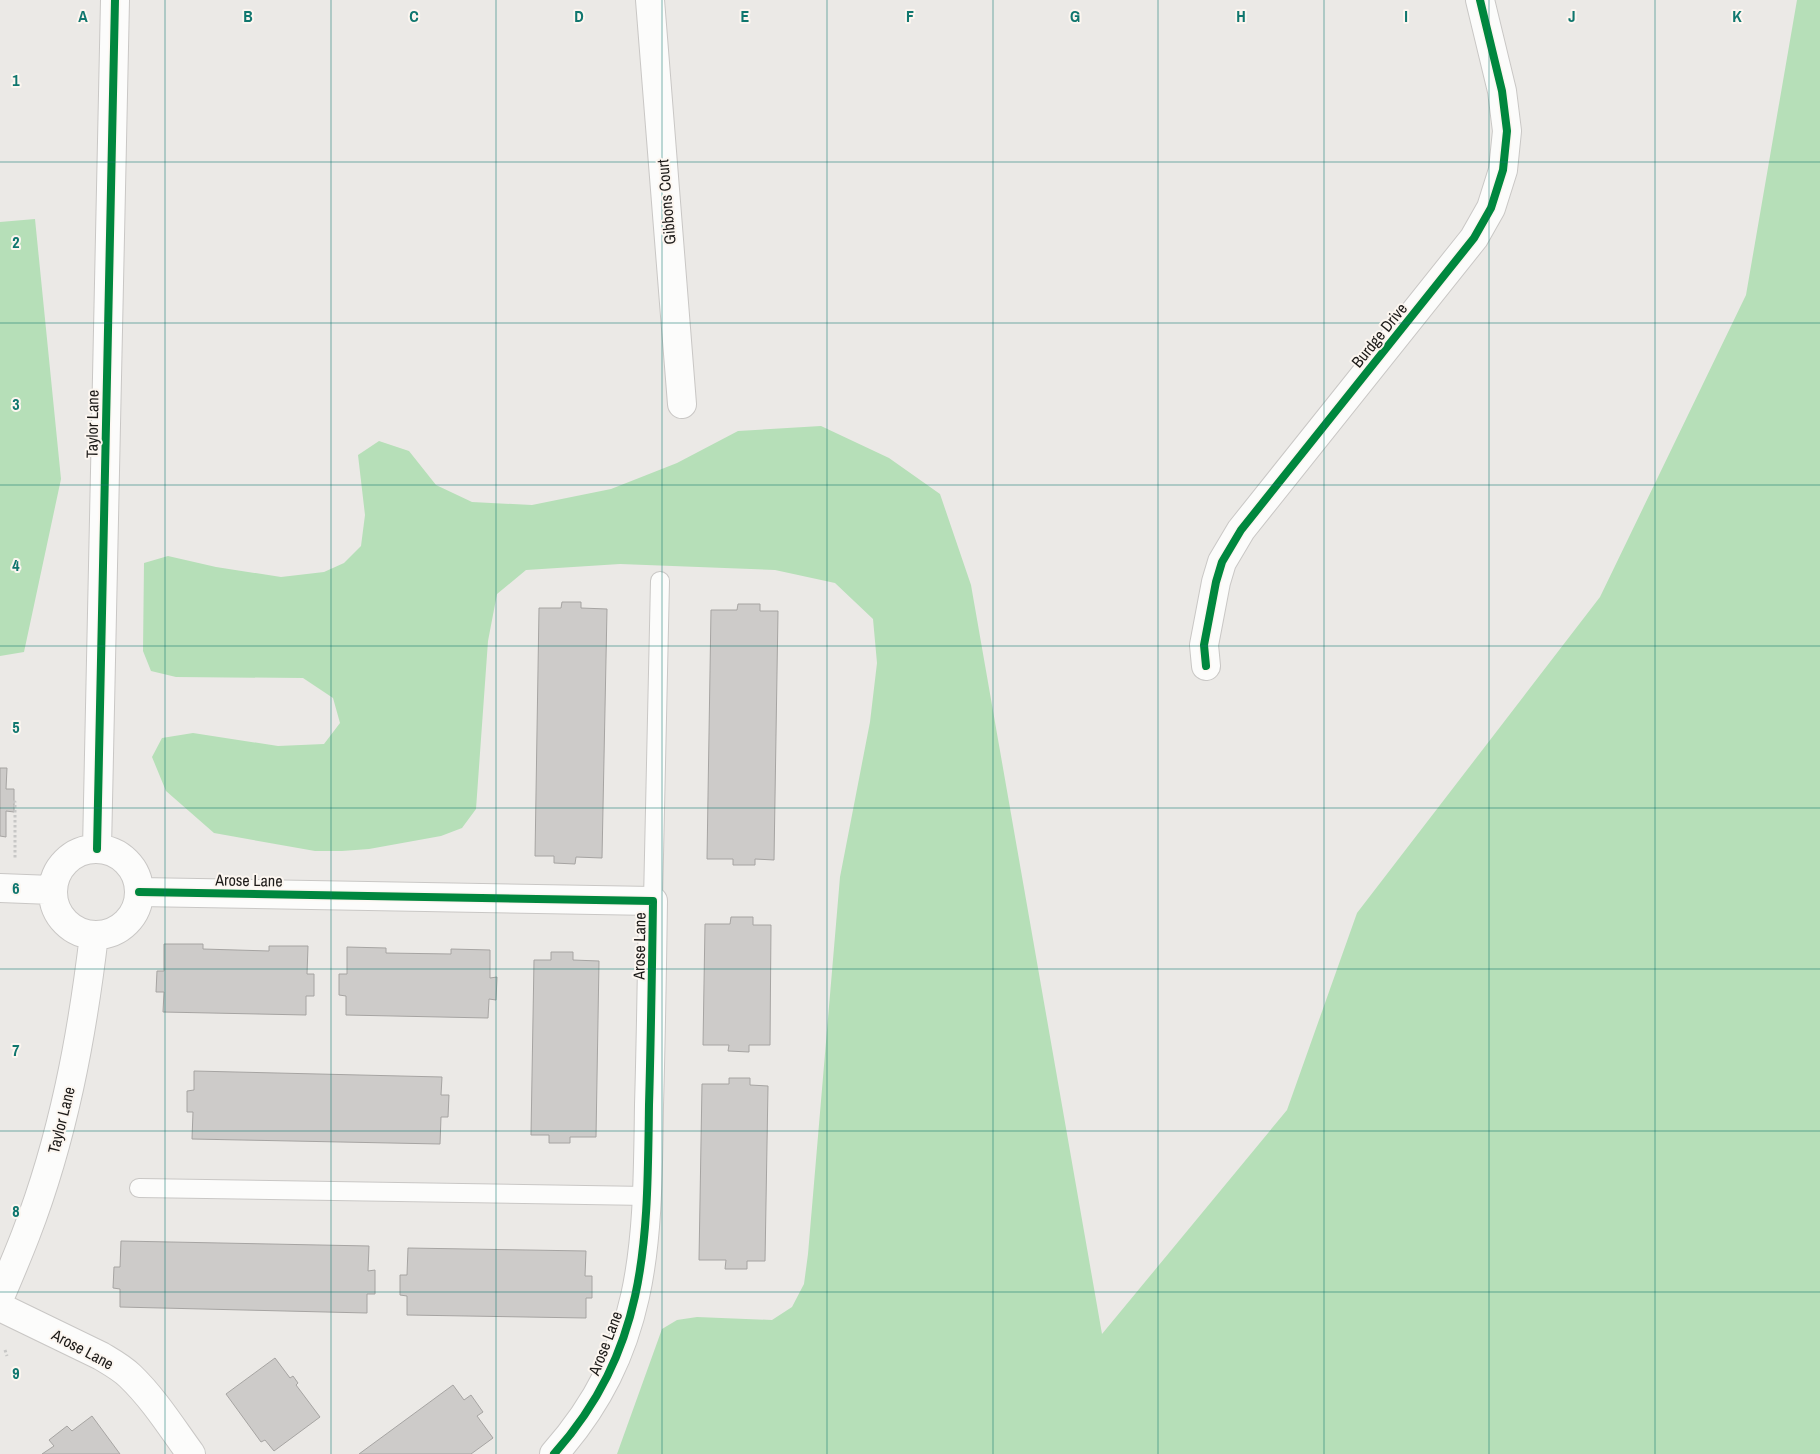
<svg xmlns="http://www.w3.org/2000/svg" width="1820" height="1454" font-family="'Archivo Narrow',sans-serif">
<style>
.green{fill:#b6dfb8}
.building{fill:#cdcbc9;stroke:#a6a4a2}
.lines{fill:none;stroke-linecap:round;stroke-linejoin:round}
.service-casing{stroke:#c9c7c5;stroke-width:20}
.minor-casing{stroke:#c9c7c5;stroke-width:30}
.path{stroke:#c7c7c6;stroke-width:3;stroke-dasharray:2.5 2.5;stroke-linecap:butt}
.service{stroke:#fcfcfb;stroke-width:18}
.minor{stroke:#fcfcfb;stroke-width:28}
.cycleway-casing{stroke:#fcf6f0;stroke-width:11}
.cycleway{stroke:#00873e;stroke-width:8}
.grid{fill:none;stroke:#0f766e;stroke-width:1;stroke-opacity:0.55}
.labels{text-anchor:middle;stroke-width:4;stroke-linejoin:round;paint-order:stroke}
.street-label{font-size:16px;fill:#1d1b19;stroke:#fcf6f0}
.grid-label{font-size:16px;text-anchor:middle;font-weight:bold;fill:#0f766e;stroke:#fcf6f0;stroke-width:4;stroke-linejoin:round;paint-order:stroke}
</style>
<rect width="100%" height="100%" fill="#ebe9e6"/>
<path class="green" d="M 1797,0 L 1820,0 L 1820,1454 L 617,1454 L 662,1329 L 677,1320 L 697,1317 L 772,1320 L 792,1307 L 804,1284 L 808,1254 L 840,877 L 870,722 L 877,663 L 873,619 L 835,583 L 775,570 L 620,564 L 526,570 L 497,594 L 488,641 L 476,809 L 462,828 L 441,836 L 369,849 L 342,851 L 315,851 L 214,833 L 166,791 L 152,757 L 162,738 L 193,733 L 278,746 L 324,744 L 340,723 L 333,698 L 303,678 L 176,677 L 151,671 L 143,651 L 144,563 L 168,556 L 216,567 L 281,577 L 324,572 L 344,563 L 361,546 L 365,515 L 358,455 L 379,441 L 409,451 L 436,485 L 472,502 L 532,505 L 611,489 L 677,463 L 738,431 L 821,426 L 889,458 L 940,494 L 971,585 L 1102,1334 L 1287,1110 L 1357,913 L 1600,597 L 1746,295 Z
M 35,219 L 61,479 L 24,652 L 0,656 L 0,222 Z"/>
<path class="building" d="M 562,602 L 581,602 L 581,608 L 607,609 L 602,858 L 576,857 L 575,864 L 554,863 L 554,856 L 535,856 L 539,608 L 561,608 Z
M 738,604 L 760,604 L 760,611 L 778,611 L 774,860 L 755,859 L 755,865 L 733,865 L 733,859 L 707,859 L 711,610 L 737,610 Z
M 0,768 L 7,768 L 6,789 L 14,789 L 14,812 L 6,811 L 6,837 L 0,836 Z
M 731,917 L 753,917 L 753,925 L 771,925 L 770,1045 L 749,1045 L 749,1052 L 728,1051 L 729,1045 L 703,1045 L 705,924 L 730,924 Z
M 164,944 L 203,944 L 203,949 L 269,951 L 269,946 L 308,946 L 307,974 L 314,974 L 314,996 L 306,996 L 306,1015 L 163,1012 L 164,992 L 156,992 L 157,971 L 164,971 Z
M 347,947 L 386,948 L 386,953 L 451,954 L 451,949 L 490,950 L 490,978 L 497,977 L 496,1000 L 489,999 L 488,1018 L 346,1015 L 346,996 L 339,995 L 339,974 L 347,974 Z
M 551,952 L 573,952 L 573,960 L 599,961 L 596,1137 L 570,1137 L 570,1143 L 549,1143 L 549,1135 L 531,1135 L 534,960 L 551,960 Z
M 194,1071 L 442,1077 L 441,1095 L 449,1095 L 448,1117 L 441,1117 L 440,1144 L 192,1139 L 193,1112 L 187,1112 L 187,1091 L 194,1090 Z
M 729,1078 L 750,1078 L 750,1085 L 768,1086 L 765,1261 L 747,1261 L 747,1269 L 725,1269 L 726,1260 L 699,1260 L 702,1084 L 729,1084 Z
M 121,1241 L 369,1246 L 368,1271 L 375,1270 L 375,1294 L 367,1294 L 367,1313 L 120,1307 L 120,1289 L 113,1288 L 114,1267 L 120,1267 Z
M 408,1248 L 586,1251 L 585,1276 L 592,1276 L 592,1298 L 586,1298 L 586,1318 L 407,1315 L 407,1296 L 400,1295 L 400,1275 L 407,1275 Z
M 275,1358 L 290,1378 L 293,1376 L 298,1383 L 296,1385 L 320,1417 L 274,1451 L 265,1440 L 261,1442 L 226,1394 Z
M 453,1385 L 464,1400 L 471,1395 L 483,1412 L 477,1416 L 493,1438 L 471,1454 L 359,1454 Z
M 92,1416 L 120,1454 L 42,1454 L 54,1446 L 49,1440 L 67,1426 L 72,1431 Z"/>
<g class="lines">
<defs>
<path id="service" d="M 653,901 L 660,581
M 139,1188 L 647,1196"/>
<path id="minor" d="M 650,0 L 682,404
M 1206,666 L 1204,645 L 1216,582 L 1222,562 L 1241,530 L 1474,238 L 1491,208 L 1503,170 L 1507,131 L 1502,91 L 1480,0
M53 892a43 43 0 1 1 86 0a43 43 0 1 1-86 0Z
M 97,849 L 115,0
M 0,888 L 52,890
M 139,892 L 653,901 C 652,969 651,1037 649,1105 C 647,1240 649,1347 554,1454
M 0,1297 C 9,1276 18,1255 26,1234 C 63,1138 82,1037 94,935
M 0,1307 L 101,1356 C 111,1362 122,1368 130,1376 C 154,1399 172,1428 191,1454"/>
</defs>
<use href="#service" class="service-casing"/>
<use href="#minor" class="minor-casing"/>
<path class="path" d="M 13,802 L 15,802 L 15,858
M 5,1350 L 7,1356"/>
<use href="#service" class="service"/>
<use href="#minor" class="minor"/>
<defs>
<path id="cycleway" d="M 1206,666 L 1204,645 L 1216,582 L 1222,562 L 1241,530 L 1474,238 L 1491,208 L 1503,170 L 1507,131 L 1502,91 L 1480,0
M 97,849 L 115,0
M 139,892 L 653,901 C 652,969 651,1037 649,1105 C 647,1240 649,1347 554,1454"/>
</defs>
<use href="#cycleway" class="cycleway-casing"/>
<use href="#cycleway" class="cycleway"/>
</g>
<path class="grid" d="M 165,0 L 165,1454M 331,0 L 331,1454M 496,0 L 496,1454M 662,0 L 662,1454M 827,0 L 827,1454M 993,0 L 993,1454M 1158,0 L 1158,1454M 1324,0 L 1324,1454M 1489,0 L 1489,1454M 1655,0 L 1655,1454M 0,162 L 1820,162M 0,323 L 1820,323M 0,485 L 1820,485M 0,646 L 1820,646M 0,808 L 1820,808M 0,969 L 1820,969M 0,1131 L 1820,1131M 0,1292 L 1820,1292"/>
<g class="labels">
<g class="street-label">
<text transform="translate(666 202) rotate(-95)" y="6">Gibbons Court</text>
<text transform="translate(1379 335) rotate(-51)" y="6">Burdge Drive</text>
<text transform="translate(92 424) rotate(-89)" y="6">Taylor Lane</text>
<text transform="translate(249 880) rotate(1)" y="6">Arose Lane</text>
<text transform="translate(639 946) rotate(-89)" y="6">Arose Lane</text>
<text transform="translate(61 1120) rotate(-76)" y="6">Taylor Lane</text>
<text transform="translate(605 1343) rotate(-69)" y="6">Arose Lane</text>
<text transform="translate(83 1349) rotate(28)" y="6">Arose Lane</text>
</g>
</g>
<g class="grid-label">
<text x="83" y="22">A</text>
<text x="248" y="22">B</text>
<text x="414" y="22">C</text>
<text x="579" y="22">D</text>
<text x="745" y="22">E</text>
<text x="910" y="22">F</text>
<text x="1075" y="22">G</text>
<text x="1241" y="22">H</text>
<text x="1406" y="22">I</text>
<text x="1572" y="22">J</text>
<text x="1737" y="22">K</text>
<text x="16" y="86">1</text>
<text x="16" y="248">2</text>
<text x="16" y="410">3</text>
<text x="16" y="571">4</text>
<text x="16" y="733">5</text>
<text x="16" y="894">6</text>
<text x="16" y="1056">7</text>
<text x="16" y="1217">8</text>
<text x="16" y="1379">9</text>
</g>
</svg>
